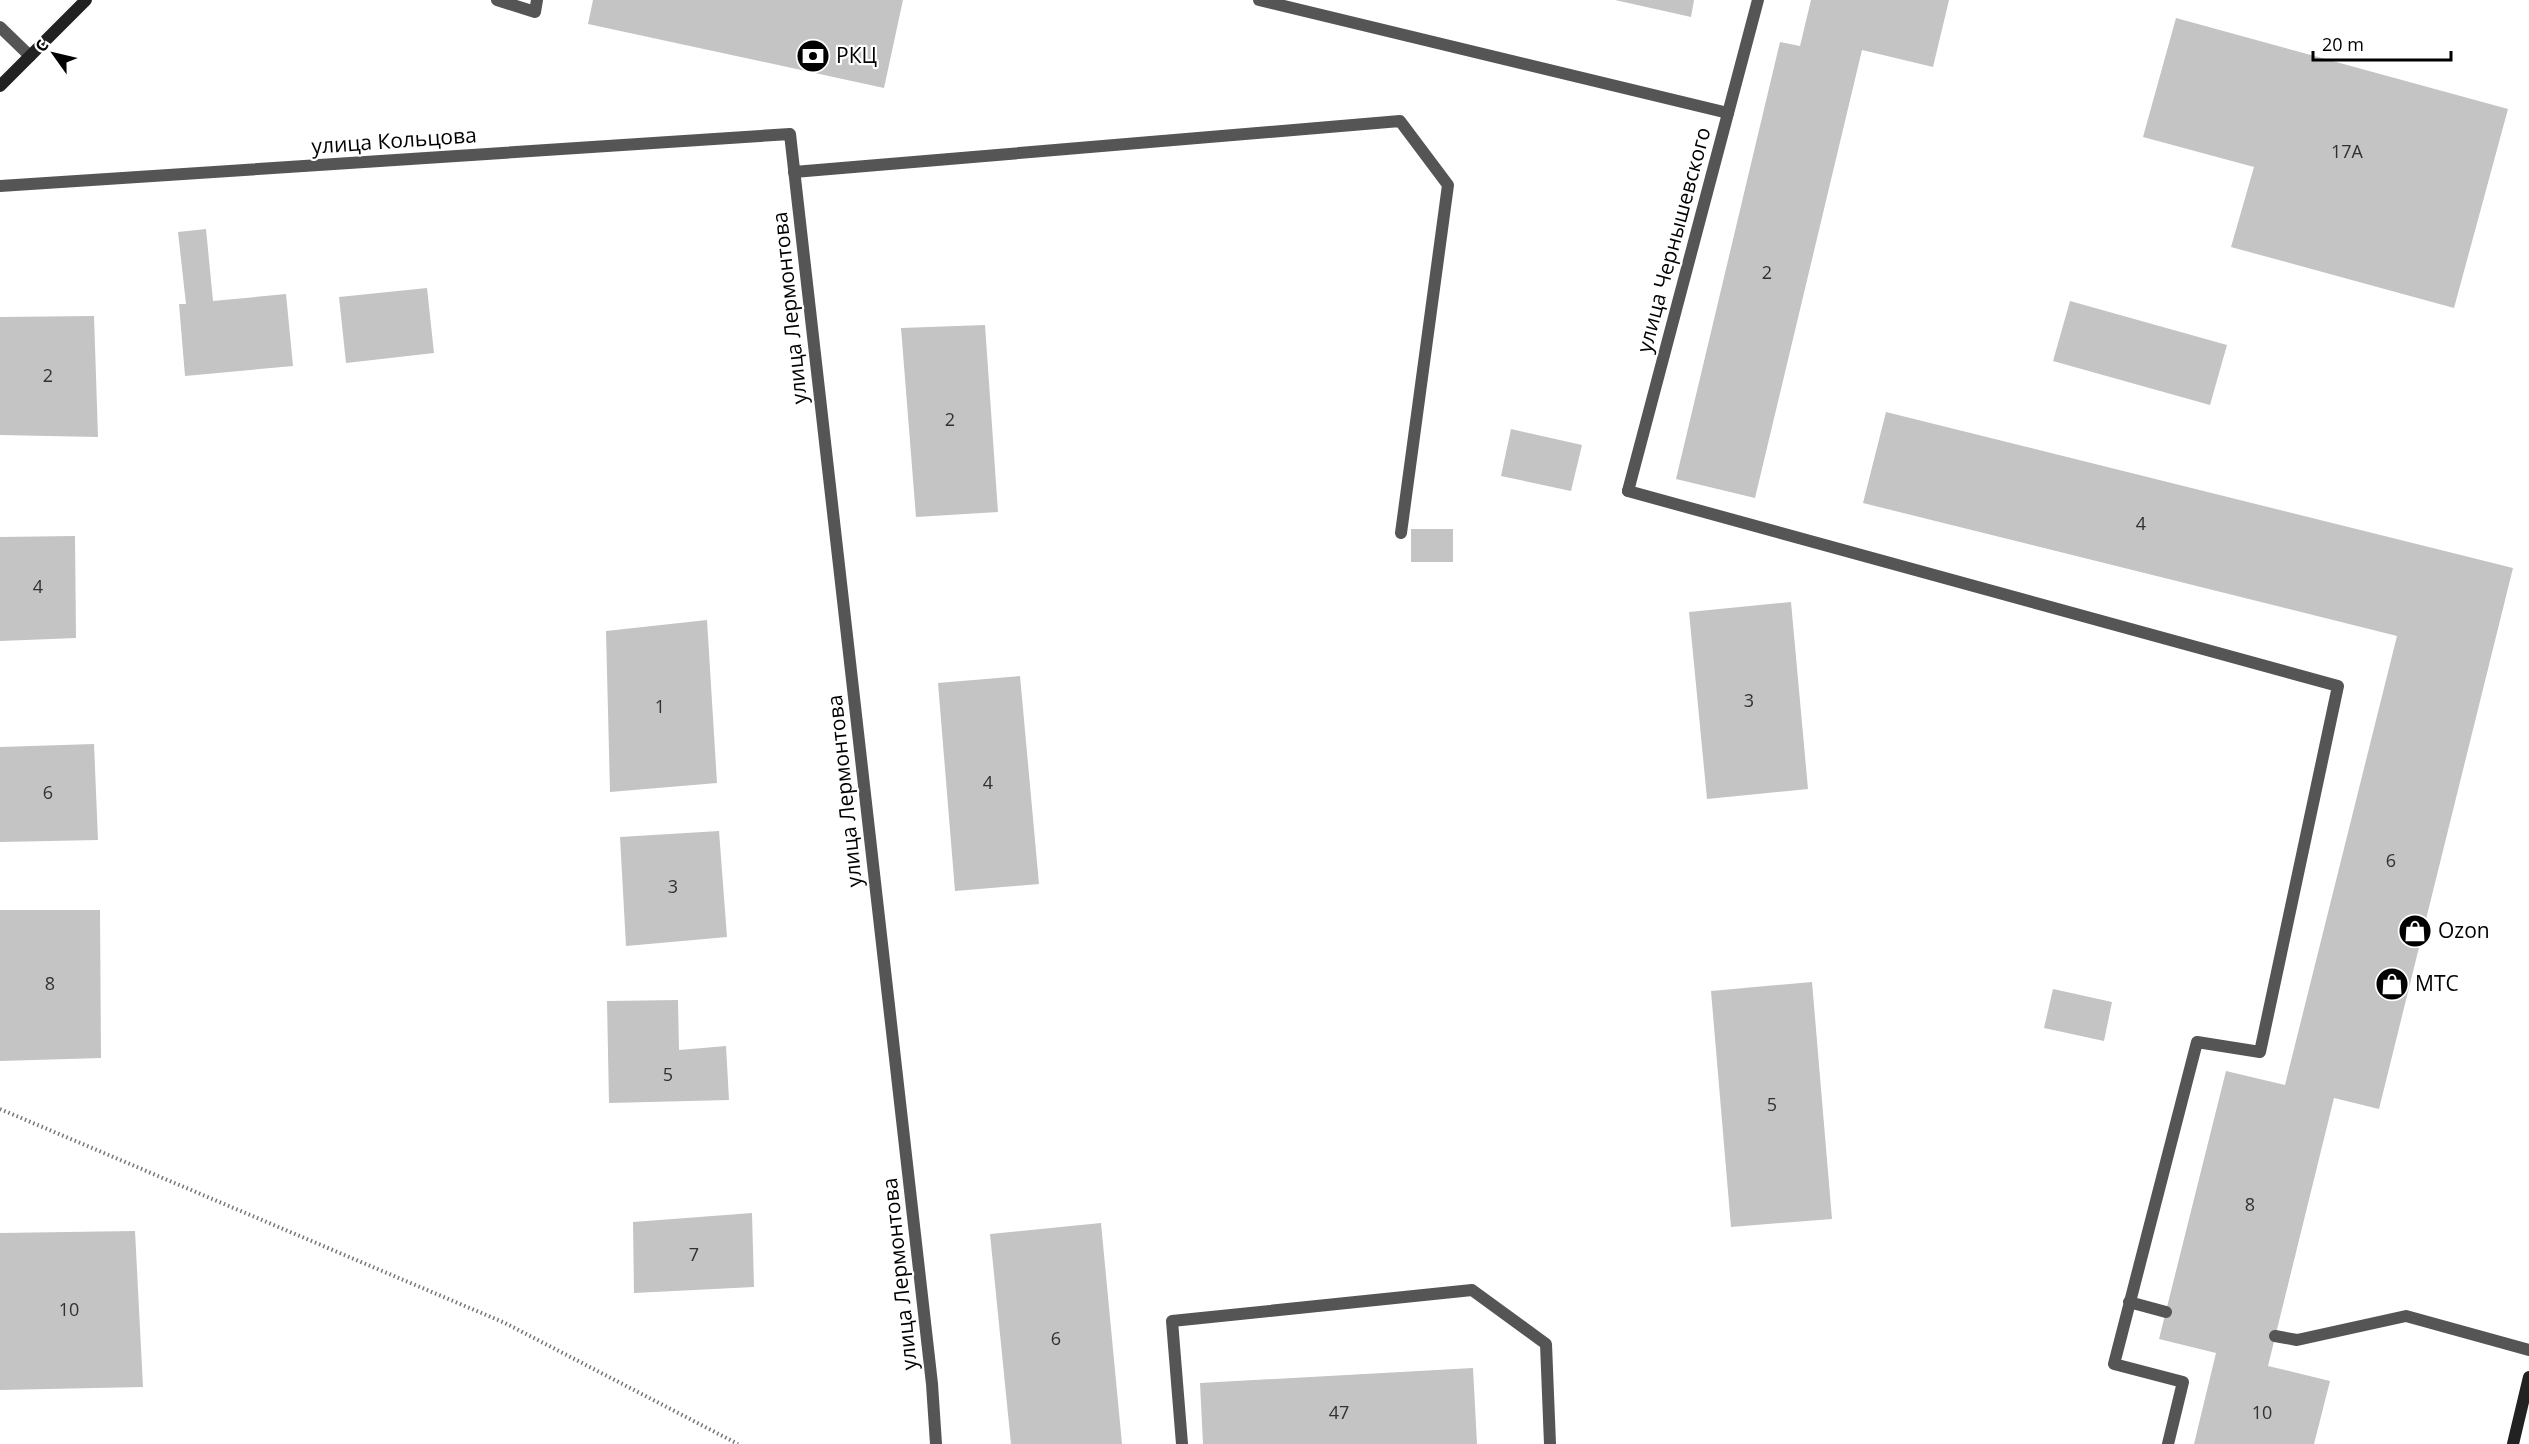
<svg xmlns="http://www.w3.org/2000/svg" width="2529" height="1444" font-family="'Open Sans',sans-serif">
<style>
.building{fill:#c4c4c4}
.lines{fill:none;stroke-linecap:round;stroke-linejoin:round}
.path{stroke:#777;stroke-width:4;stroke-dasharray:1.5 3;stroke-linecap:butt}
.service{stroke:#555;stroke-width:12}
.minor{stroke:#555;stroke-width:12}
.secondary{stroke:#222;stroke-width:12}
.labels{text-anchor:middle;stroke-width:4.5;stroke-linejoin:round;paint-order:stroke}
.number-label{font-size:18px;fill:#313131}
.poi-label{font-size:21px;fill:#000;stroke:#fff;text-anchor:start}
.street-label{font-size:21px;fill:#000;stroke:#fff}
</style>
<rect width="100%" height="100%" fill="#fff"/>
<path class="building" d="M 593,0 L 903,0 L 884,88 L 588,24 Z
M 1615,0 L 1694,0 L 1691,17 Z
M 1811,0 L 1949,0 L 1933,67 L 1862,50 L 1755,498 L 1676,479 L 1780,42 L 1800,46 Z
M 2176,18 L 2508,109 L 2454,308 L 2231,247 L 2254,167 L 2143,137 Z
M 206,229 L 213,301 L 286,294 L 293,366 L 185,376 L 179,304 L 186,304 L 178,232 Z
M 427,288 L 434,353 L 346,363 L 339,297 Z
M 2070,301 L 2227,345 L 2210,405 L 2053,361 Z
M 94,316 L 98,437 L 0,435 L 0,317 Z
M 985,325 L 998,512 L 916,517 L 901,328 Z
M 1886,412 L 2513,568 L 2379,1109 L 2334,1098 L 2268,1366 L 2330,1381 L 2314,1444 L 2194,1444 L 2216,1353 L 2159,1339 L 2226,1071 L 2285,1085 L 2397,636 L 1863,503 Z
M 1511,429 L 1582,445 L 1571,491 L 1501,476 Z
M 1411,529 L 1453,529 L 1453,562 L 1411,562 Z
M 75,536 L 76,638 L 0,641 L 0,537 Z
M 1791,602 L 1808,789 L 1707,799 L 1689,612 Z
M 707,620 L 717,783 L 610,792 L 606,631 Z
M 1020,676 L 1039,884 L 955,891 L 938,683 Z
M 94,744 L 98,840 L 0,842 L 0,747 Z
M 719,831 L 727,937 L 626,946 L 620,837 Z
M 0,910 L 100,910 L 101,1058 L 0,1061 Z
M 1812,982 L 1832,1219 L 1731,1227 L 1711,991 Z
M 2053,989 L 2112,1002 L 2104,1041 L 2044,1028 Z
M 678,1000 L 679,1050 L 726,1046 L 729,1100 L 609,1103 L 607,1001 Z
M 752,1213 L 754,1287 L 634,1293 L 633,1222 Z
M 1101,1223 L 1122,1444 L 1011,1444 L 990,1234 Z
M 135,1231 L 143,1387 L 0,1390 L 0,1233 Z
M 1473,1368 L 1477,1444 L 1203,1444 L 1200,1383 Z"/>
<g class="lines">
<path class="path" d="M 0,1109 L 505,1323 L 738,1444"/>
<path class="service" d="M 497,0 L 535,12 L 537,0
M 1259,0 L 1728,113
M 0,27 L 30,56
M 794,172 L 1400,121 L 1448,185 L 1401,533
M 1628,491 L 2338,686 L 2260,1052 L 2197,1042 L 2114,1364 L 2183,1382 L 2168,1444
M 2129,1302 L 2166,1312
M 2275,1336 L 2297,1340 L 2406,1316 L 2529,1350
M 1182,1444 L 1172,1321 L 1472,1290 L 1546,1344 L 1550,1444"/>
<path class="minor" d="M 0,186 L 790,134 L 932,1384 L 936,1444
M 1628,491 L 1758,0"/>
<path class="secondary" d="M 0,86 L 86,0
M 2513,1444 L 2529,1377"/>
</g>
<defs>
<symbol id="bank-disc" viewBox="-11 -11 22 22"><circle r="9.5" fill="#000" stroke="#fff"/><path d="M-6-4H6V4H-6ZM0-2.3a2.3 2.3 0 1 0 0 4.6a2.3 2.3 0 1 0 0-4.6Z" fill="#fff"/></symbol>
<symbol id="shop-disc" viewBox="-11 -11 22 22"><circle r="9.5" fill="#000" stroke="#fff"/><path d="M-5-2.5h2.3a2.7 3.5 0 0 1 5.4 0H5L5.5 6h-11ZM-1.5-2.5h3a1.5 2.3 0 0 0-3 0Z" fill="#fff"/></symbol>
</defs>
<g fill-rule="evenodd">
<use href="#bank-disc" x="794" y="37" width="38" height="38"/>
<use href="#shop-disc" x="2396" y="912" width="38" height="38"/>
<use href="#shop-disc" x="2373" y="965" width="38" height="38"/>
</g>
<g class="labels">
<g class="number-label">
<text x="2347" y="158">17А</text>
<text x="1767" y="279">2</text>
<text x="48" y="382">2</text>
<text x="950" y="426">2</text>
<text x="2141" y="530">4</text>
<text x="38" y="593">4</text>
<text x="1749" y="707">3</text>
<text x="660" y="713">1</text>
<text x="988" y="789">4</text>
<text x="48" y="799">6</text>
<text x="2391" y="867">6</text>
<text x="673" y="893">3</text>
<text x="50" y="990">8</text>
<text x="668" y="1081">5</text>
<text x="1772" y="1111">5</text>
<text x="2250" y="1211">8</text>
<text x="694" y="1261">7</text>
<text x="69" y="1316">10</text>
<text x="1056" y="1345">6</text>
<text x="1339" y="1419">47</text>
<text x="2262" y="1419">10</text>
</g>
<g class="poi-label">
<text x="836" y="63">РКЦ</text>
<text x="2438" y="938">Ozon</text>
<text x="2415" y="991">МТС</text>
</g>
<g class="street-label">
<text transform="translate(394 141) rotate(-4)" y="7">улица Кольцова</text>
<text transform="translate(1674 240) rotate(-75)" y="7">улица Чернышевского</text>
<text transform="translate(790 308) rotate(-96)" y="7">улица Лермонтова</text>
<text transform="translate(845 791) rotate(-96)" y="7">улица Лермонтова</text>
<text transform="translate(900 1274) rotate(-96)" y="7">улица Лермонтова</text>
</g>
</g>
<g transform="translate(54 54) rotate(304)" stroke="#ffffff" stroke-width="4.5" paint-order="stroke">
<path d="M0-4.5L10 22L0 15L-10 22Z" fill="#000000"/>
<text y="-9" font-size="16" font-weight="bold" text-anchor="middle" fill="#000000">С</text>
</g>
<path d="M2313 51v9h138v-9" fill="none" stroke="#000000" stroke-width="3"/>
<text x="2322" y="51" font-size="18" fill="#000000" stroke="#ffffff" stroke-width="4.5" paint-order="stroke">20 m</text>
</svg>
